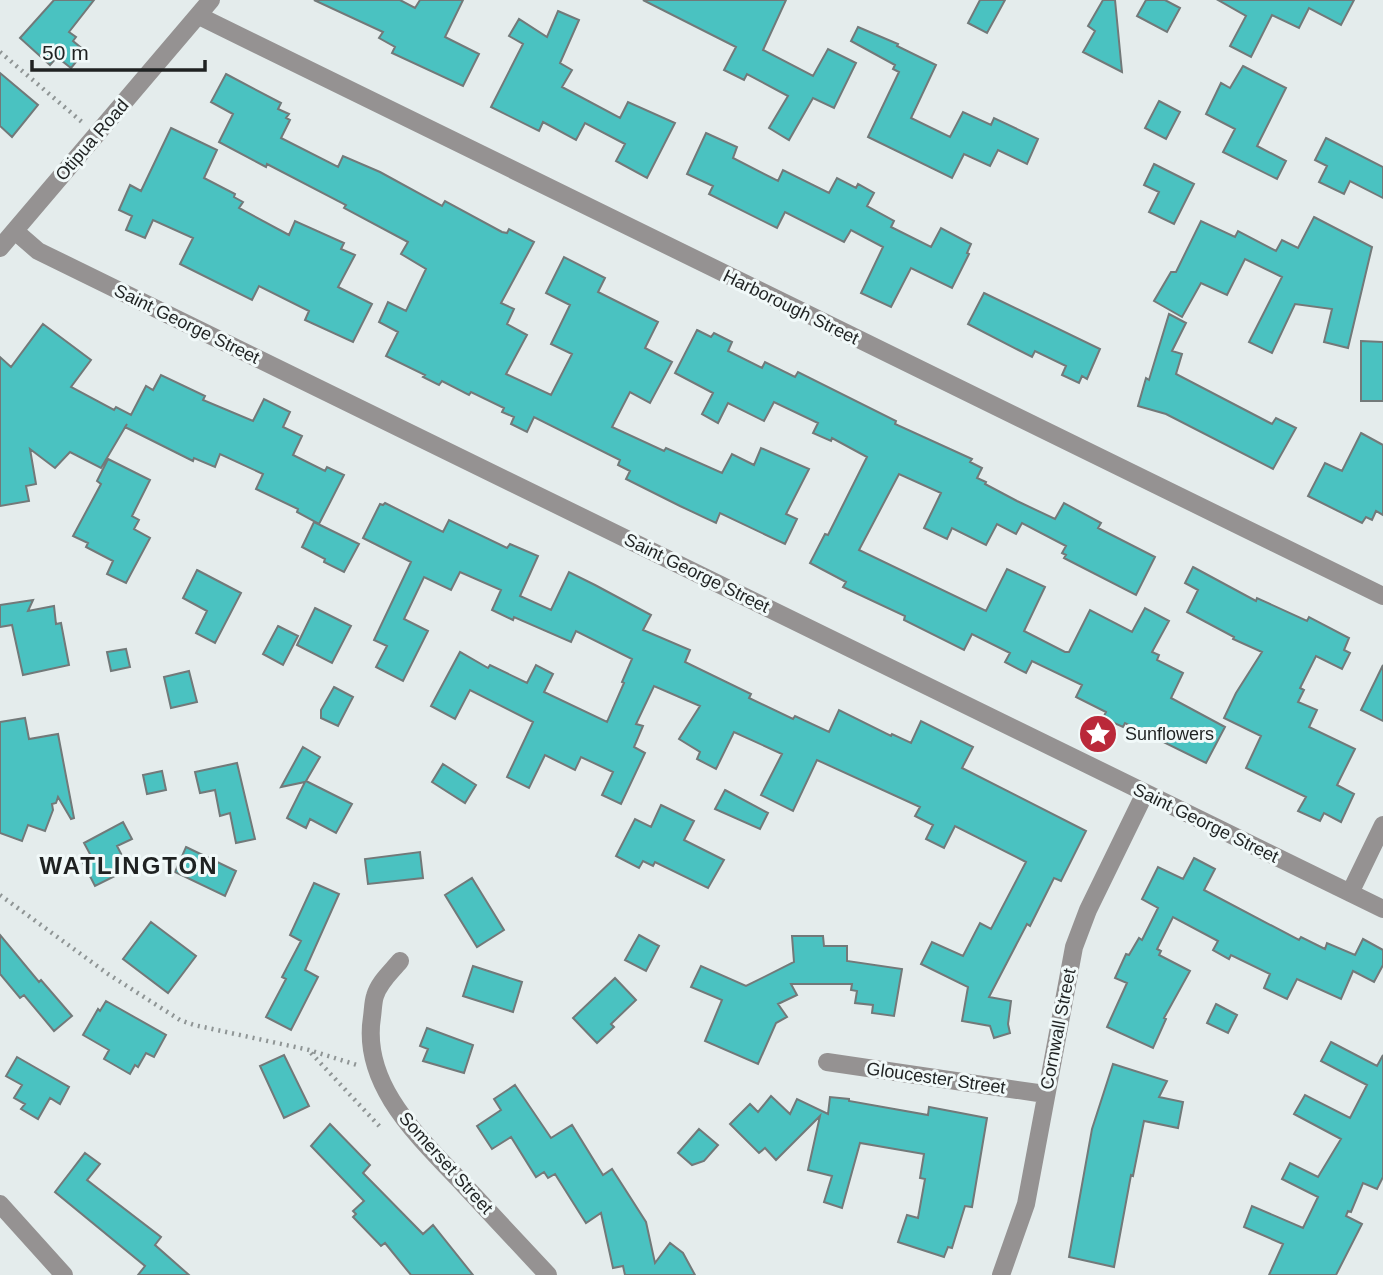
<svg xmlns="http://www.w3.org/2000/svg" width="1383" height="1275" font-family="Helvetica,sans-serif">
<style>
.building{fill:#4ac2c1;stroke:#727979;stroke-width:2}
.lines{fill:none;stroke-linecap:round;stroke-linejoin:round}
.path{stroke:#8f9595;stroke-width:4.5;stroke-dasharray:2 5;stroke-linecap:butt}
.minor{stroke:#959292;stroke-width:18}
.labels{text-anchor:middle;stroke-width:6;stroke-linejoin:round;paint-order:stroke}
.street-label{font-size:18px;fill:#1f2222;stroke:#f1f9f9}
.poi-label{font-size:18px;fill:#1f2222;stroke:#f1f9f9;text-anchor:start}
.district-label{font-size:24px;font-weight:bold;letter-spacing:2px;fill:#1f2222;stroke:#f1f9f9}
</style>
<rect width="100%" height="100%" fill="#e4ecec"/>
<path class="building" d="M 54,0 L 94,0 L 69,32 L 76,37 L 73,41 L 85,51 L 71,68 L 57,57 L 50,65 L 20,38 Z
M 314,0 L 400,0 L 415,8 L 420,0 L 463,0 L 445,37 L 479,54 L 463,86 L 392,53 L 395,47 L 379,38 L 383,32 Z
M 643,0 L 786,0 L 763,50 L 813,76 L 828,49 L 856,63 L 834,108 L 813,98 L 789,140 L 769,128 L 788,96 L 747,74 L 744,80 L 724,70 L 736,47 Z
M 980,0 L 1005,0 L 987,33 L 968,23 Z
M 1103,0 L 1115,0 L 1122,72 L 1083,52 L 1095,31 L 1088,26 Z
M 1146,0 L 1165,0 L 1180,8 L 1167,32 L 1137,16 Z
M 1218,0 L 1354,0 L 1341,25 L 1309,8 L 1299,28 L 1272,15 L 1251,57 L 1230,46 L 1246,16 Z
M 558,11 L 579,20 L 560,63 L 572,70 L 562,87 L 620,118 L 628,102 L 675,123 L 647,178 L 616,161 L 625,144 L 585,123 L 576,140 L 543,122 L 539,131 L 491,107 L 523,44 L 509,36 L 519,19 L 547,37 Z
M 858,27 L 898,44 L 897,46 L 936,65 L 911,118 L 950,137 L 963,112 L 991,125 L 994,118 L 1038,139 L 1027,164 L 998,150 L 990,166 L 964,154 L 952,178 L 868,137 L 899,72 L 893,69 L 895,65 L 851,41 Z
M 1243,66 L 1286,88 L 1257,146 L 1286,161 L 1277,179 L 1223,152 L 1235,129 L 1206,114 L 1221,83 L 1230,88 Z
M 0,73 L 38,105 L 12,137 L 0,126 Z
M 226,74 L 281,103 L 278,109 L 289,114 L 286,118 L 290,120 L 281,138 L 338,167 L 343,156 L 380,172 L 442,206 L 445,201 L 502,232 L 507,233 L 509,229 L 534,242 L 501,303 L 514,309 L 507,324 L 527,335 L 506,374 L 551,395 L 572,354 L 551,344 L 570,305 L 546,293 L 564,257 L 605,278 L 598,292 L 658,322 L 645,348 L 672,362 L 650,403 L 630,392 L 612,427 L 664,451 L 666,448 L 722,473 L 732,454 L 754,465 L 761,448 L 809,469 L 786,514 L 797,519 L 785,544 L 720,513 L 716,523 L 680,506 L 626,479 L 630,471 L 618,465 L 620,460 L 534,417 L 527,432 L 511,424 L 514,417 L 502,412 L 504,408 L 471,392 L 469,395 L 442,381 L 439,385 L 423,377 L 425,375 L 386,356 L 398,332 L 379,322 L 388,302 L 406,311 L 426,269 L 401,254 L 408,242 L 344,208 L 346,205 L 267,164 L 266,167 L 219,142 L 233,114 L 211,102 Z
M 1159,101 L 1180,112 L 1166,139 L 1145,128 Z
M 171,128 L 217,150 L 204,178 L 235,194 L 234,197 L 243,202 L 239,208 L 289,235 L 295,221 L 344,243 L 341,249 L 355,255 L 338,287 L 372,304 L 353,342 L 305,320 L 309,311 L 259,286 L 252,300 L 180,264 L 193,238 L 153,220 L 145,238 L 126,230 L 132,216 L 119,210 L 130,185 L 141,191 Z
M 706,133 L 737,147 L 733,158 L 778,181 L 783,170 L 829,193 L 837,178 L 856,188 L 858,184 L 874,193 L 867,206 L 894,221 L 891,227 L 931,247 L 941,228 L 971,244 L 967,253 L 969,254 L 952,288 L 911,268 L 891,307 L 861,293 L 883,247 L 851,230 L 844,242 L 785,212 L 777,228 L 709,194 L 713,186 L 687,174 Z
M 1326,138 L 1383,167 L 1383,198 L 1350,181 L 1344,194 L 1319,182 L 1327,166 L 1315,160 Z
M 1154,164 L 1194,184 L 1174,224 L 1149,212 L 1159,192 L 1144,185 Z
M 1314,217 L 1372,247 L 1348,348 L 1324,342 L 1332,309 L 1295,304 L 1272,353 L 1249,342 L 1282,277 L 1245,259 L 1227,295 L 1201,283 L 1182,317 L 1154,301 L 1171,272 L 1176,272 L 1201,221 L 1235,237 L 1238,231 L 1276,251 L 1282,240 L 1298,248 Z
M 984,293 L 1100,349 L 1087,379 L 1082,376 L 1079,383 L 1062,375 L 1066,366 L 1035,351 L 1032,357 L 968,324 Z
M 1169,314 L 1186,323 L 1172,351 L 1182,354 L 1176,374 L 1272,424 L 1276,418 L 1296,428 L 1273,469 L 1166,414 L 1138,406 L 1146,378 L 1149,380 Z
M 43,324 L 91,360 L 71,387 L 114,410 L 116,407 L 131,415 L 146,386 L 153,390 L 161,375 L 205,396 L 203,400 L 253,421 L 264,399 L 290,412 L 283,427 L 302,436 L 293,455 L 325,471 L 327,467 L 344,475 L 319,524 L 297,512 L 298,509 L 256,489 L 263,474 L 220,454 L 215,467 L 194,458 L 193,461 L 125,427 L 127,424 L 101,468 L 70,452 L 55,468 L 30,449 L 36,484 L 26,486 L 29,501 L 0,506 L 0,357 L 11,367 Z
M 697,330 L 711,337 L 714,333 L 732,342 L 728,351 L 762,368 L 765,362 L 795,377 L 798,372 L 896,421 L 895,424 L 972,459 L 970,462 L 982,468 L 977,478 L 986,482 L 985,484 L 1017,501 L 1055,519 L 1064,503 L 1101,523 L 1098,528 L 1155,557 L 1136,595 L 1064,558 L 1066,555 L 1062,553 L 1066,546 L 1022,523 L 1016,534 L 997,524 L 986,545 L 952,528 L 947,539 L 924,528 L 941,493 L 899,474 L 859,550 L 986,611 L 1007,569 L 1045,587 L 1024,631 L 1065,652 L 1069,652 L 1090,610 L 1132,632 L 1145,608 L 1169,621 L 1152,652 L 1159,655 L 1157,660 L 1183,673 L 1171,698 L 1225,727 L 1206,763 L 1125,723 L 1123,727 L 1103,718 L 1106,712 L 1076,697 L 1082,685 L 1032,661 L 1026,673 L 1005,662 L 1010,653 L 972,634 L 964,650 L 904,620 L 905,616 L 843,587 L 846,582 L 810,563 L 825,534 L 828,535 L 867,457 L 832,438 L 831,441 L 813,433 L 818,423 L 774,402 L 764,421 L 728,403 L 718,423 L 702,414 L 713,393 L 675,373 Z
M 1361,341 L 1383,342 L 1383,401 L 1361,401 Z
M 1361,433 L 1383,445 L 1383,515 L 1376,511 L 1372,520 L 1366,517 L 1362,523 L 1308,496 L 1325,463 L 1342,471 Z
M 108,459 L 150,480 L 132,516 L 139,520 L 134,529 L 150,538 L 126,583 L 107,574 L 113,561 L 86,547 L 88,543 L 73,536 L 101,484 L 97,481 Z
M 385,503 L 443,532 L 449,520 L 507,548 L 510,544 L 538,556 L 520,596 L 551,610 L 569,572 L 595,585 L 651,615 L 643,630 L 690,650 L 685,662 L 751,694 L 749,698 L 793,719 L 795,716 L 829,732 L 839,710 L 891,736 L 892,734 L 911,743 L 921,721 L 973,747 L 962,768 L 1086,831 L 1061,881 L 1054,878 L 1030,926 L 1027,924 L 989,997 L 1011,1001 L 1008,1024 L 1010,1033 L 994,1038 L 990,1026 L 962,1021 L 968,987 L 921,964 L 932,942 L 963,956 L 980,923 L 991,929 L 1026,862 L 955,826 L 944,848 L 926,839 L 933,825 L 915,816 L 920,807 L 817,760 L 793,811 L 761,795 L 782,754 L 734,732 L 716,769 L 697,759 L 700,752 L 679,739 L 700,706 L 654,686 L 636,724 L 643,726 L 634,747 L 645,753 L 621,804 L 602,795 L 613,772 L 581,757 L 575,770 L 545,755 L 529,788 L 507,777 L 533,722 L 470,690 L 455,719 L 431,706 L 460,652 L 488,668 L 490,665 L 527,683 L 536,665 L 553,674 L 544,692 L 607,722 L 624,683 L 622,682 L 632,659 L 576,631 L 571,642 L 514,617 L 513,620 L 492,610 L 501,590 L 460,572 L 451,590 L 424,577 L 404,619 L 428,631 L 403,681 L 376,667 L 387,646 L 374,640 L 411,562 L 363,538 L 380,504 L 383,505 Z
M 314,522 L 359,544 L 344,572 L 324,562 L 325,559 L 302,547 Z
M 1193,567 L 1256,601 L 1257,598 L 1307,621 L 1309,617 L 1349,638 L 1344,650 L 1350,653 L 1342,669 L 1316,656 L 1300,688 L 1304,690 L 1298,702 L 1317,710 L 1309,727 L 1355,749 L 1337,785 L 1354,794 L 1341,822 L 1324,813 L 1320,821 L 1298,811 L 1306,797 L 1246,768 L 1261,736 L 1224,718 L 1236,693 L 1262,652 L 1233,639 L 1234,637 L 1187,612 L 1198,590 L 1185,583 Z
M 197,570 L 241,593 L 215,643 L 196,633 L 207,611 L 183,598 Z
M 33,600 L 28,611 L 54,606 L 56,624 L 61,623 L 69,665 L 23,675 L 12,625 L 0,627 L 0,605 Z
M 315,608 L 351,626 L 332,663 L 297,645 Z
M 278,626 L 298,636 L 283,665 L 263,654 Z
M 126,649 L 130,667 L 111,671 L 107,652 Z
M 1383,665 L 1383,721 L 1361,710 Z
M 189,671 L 197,702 L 171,708 L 164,677 Z
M 334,687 L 353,697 L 338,726 L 321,718 L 321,710 Z
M 25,718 L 29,739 L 58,734 L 74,818 L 71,819 L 58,797 L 56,803 L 52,804 L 53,810 L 45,831 L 28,825 L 22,841 L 0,833 L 0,722 Z
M 303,747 L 320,757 L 306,781 L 352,804 L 336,833 L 310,819 L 306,828 L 287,818 L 305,782 L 281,787 Z
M 237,763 L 255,839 L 236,843 L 230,813 L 220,816 L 215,790 L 200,793 L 195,772 Z
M 443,764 L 476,785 L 465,803 L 432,782 Z
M 162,771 L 166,790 L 147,794 L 143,775 Z
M 725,790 L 768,813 L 760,829 L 715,809 Z
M 661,805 L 694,821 L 684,840 L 724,860 L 708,888 L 655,862 L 653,866 L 643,861 L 639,868 L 616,856 L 635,819 L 651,827 Z
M 123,822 L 132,839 L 117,846 L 129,869 L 95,886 L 81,859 L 90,854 L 84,843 Z
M 186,847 L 236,871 L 225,896 L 175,872 Z
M 420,852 L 423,878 L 368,884 L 365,859 Z
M 1194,858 L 1215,869 L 1204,890 L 1299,940 L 1301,937 L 1325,949 L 1327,943 L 1355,955 L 1363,939 L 1383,950 L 1383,965 L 1374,982 L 1353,971 L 1341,999 L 1297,979 L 1287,999 L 1264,988 L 1270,974 L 1231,955 L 1229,959 L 1213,950 L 1218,941 L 1173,917 L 1157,949 L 1161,951 L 1159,955 L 1190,971 L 1164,1018 L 1166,1019 L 1153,1048 L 1107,1027 L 1127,983 L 1115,978 L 1126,954 L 1129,955 L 1139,938 L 1142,940 L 1158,908 L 1142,899 L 1158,867 L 1183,879 Z
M 472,878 L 504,930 L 477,947 L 445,895 Z
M 314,883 L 339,894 L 305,970 L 318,977 L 291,1030 L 266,1017 L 286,979 L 282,977 L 301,941 L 290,935 Z
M 151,922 L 196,956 L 168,993 L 123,959 Z
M 0,935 L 39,982 L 41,980 L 72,1016 L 54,1031 L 24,995 L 20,998 L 0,974 Z
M 639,935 L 659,946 L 646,971 L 625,960 Z
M 792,936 L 823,936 L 824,946 L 847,946 L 847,961 L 902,969 L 894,1016 L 872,1013 L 873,1005 L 855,1003 L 857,991 L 851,990 L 852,984 L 791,984 L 797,995 L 778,1004 L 787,1017 L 776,1023 L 758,1064 L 705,1041 L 722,1000 L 691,987 L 701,966 L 746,986 L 794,962 Z
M 473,966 L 522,982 L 513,1012 L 463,996 Z
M 615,978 L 636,1000 L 611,1024 L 614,1027 L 597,1043 L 573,1018 Z
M 106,1001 L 166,1035 L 154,1057 L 146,1053 L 138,1067 L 135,1065 L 130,1074 L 104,1059 L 109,1050 L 83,1035 L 98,1009 L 100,1011 Z
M 1216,1004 L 1237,1015 L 1228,1033 L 1207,1023 Z
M 427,1028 L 473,1045 L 464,1073 L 423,1061 L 428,1049 L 420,1046 Z
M 1331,1042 L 1377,1066 L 1383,1055 L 1383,1177 L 1377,1189 L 1363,1183 L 1351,1212 L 1348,1211 L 1346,1216 L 1362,1224 L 1336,1275 L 1269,1275 L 1283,1244 L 1244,1227 L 1252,1206 L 1303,1228 L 1318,1197 L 1282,1179 L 1290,1163 L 1318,1177 L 1341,1139 L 1294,1114 L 1305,1095 L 1350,1118 L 1367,1085 L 1321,1061 Z
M 284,1055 L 309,1106 L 284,1118 L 260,1066 Z
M 17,1057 L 69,1087 L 60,1104 L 50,1098 L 38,1119 L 21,1109 L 25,1104 L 14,1098 L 22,1085 L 6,1076 Z
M 1113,1064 L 1167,1081 L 1159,1097 L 1183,1102 L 1178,1128 L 1144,1121 L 1133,1176 L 1131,1175 L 1114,1267 L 1069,1257 L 1092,1129 Z
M 515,1085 L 551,1138 L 572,1125 L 603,1175 L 612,1169 L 646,1222 L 655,1263 L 670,1243 L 683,1253 L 695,1275 L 625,1275 L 623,1266 L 613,1268 L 601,1213 L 586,1223 L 555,1174 L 548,1178 L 544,1172 L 536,1177 L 511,1137 L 492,1149 L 477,1126 L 501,1110 L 494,1099 Z
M 771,1096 L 790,1114 L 797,1099 L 828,1114 L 830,1097 L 849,1099 L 849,1101 L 928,1115 L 929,1107 L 987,1118 L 972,1207 L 965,1206 L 952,1248 L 948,1247 L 944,1257 L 898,1242 L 907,1215 L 918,1218 L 925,1179 L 920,1178 L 924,1154 L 860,1143 L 842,1208 L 824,1202 L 832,1176 L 808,1170 L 820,1116 L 776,1160 L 765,1148 L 759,1153 L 730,1124 L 750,1104 L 758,1112 Z
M 330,1124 L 370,1165 L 363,1173 L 423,1234 L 433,1225 L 473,1275 L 411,1275 L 385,1243 L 381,1246 L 353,1217 L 356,1214 L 353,1211 L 364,1201 L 311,1146 Z
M 699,1129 L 718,1145 L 704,1161 L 692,1165 L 678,1153 Z
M 85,1153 L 100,1164 L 87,1180 L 161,1237 L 155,1245 L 189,1275 L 138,1275 L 145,1266 L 55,1192 Z"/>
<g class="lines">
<path class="path" d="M 0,52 L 82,122
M 0,895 L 108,974 L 180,1020 L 194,1025 L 309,1050 L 357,1065
M 311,1053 L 382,1129"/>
<path class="minor" d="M 199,16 L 1383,596
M 15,231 L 38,251 L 1383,909
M 0,248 L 211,0
M 1350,893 L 1383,825
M 400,961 C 391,972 379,982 375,996 C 373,1002 373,1010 372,1017 C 361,1086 421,1139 464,1185 C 492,1215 520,1245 548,1275
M 827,1062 L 1045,1094
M 0,1204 L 64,1275
M 1001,1275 L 1026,1204 L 1074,947 L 1088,910 L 1145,793"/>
</g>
<defs>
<symbol id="sight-disc" viewBox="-11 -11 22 22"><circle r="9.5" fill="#ba2839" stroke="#f1f9f9"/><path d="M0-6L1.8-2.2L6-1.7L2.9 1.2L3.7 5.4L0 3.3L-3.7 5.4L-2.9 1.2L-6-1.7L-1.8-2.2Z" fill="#fff"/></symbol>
</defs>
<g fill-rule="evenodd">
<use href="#sight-disc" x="1076" y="712" width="44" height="44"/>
</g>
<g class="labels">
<g class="street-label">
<text transform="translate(92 140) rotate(-49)" y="6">Otipua Road</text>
<text transform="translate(791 307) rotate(26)" y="6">Harborough Street</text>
<text transform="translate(187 324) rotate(26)" y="6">Saint George Street</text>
<text transform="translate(697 573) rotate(26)" y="6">Saint George Street</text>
<text transform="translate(1206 823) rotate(26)" y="6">Saint George Street</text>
<text transform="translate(1058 1029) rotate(-79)" y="6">Cornwall Street</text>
<text transform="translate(936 1078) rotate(8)" y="6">Gloucester Street</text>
<text transform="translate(446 1163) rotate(48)" y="6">Somerset Street</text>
</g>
<g class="poi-label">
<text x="1125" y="740">Sunflowers</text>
</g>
<g class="district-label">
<text x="129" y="874">WATLINGTON</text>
</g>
</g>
<path d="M32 60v10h173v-10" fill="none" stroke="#1f2222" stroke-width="3.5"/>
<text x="42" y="60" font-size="21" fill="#1f2222" stroke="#f1f9f9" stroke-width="5" paint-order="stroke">50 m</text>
</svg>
